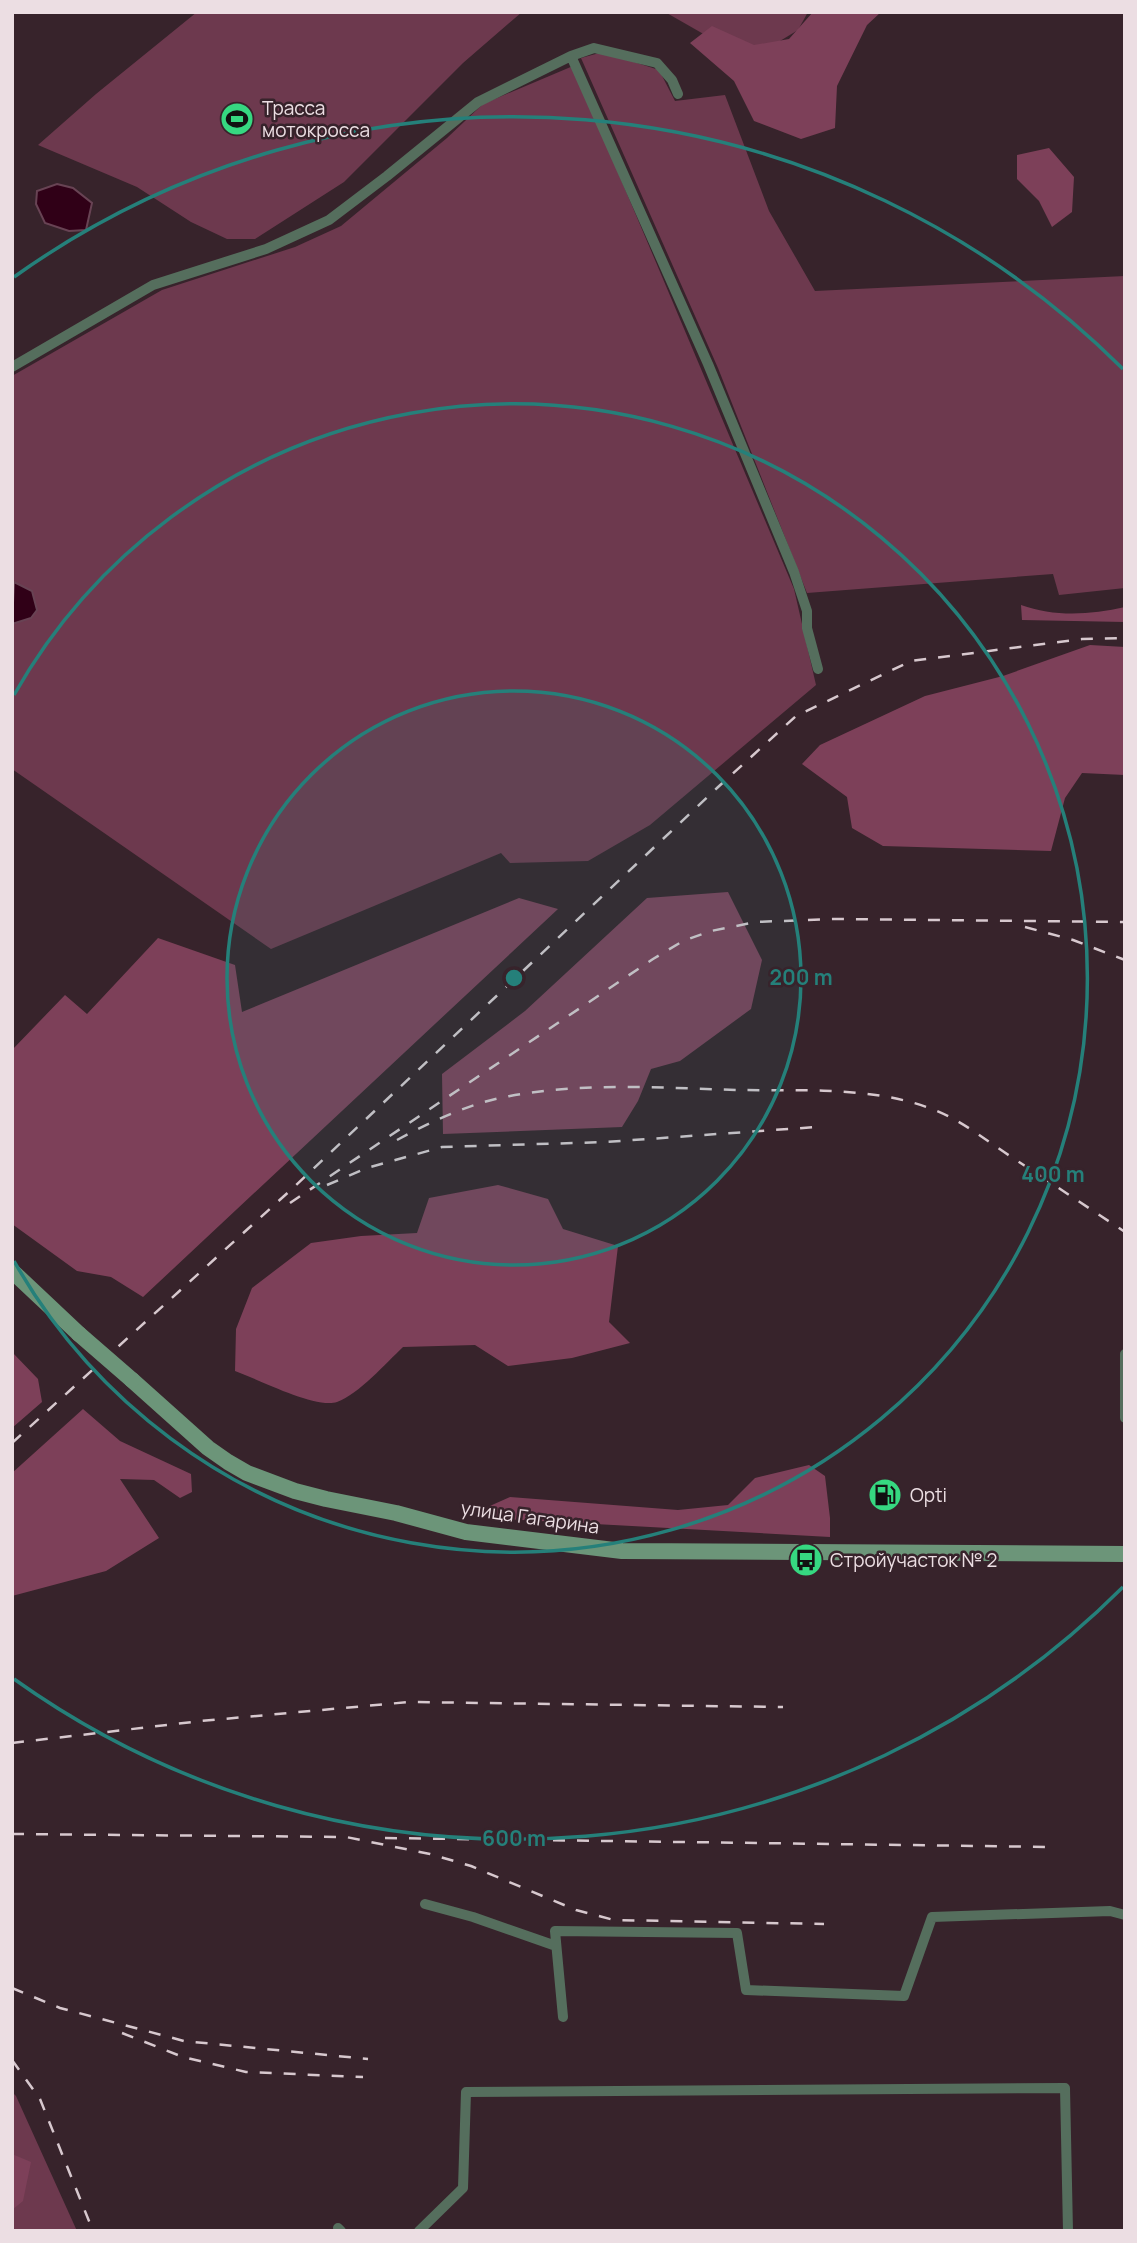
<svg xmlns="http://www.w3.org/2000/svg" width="1137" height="2243" font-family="Manrope,sans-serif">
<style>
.green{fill:#6d394e}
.forest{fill:#7d4059}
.water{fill:#300017;stroke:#684354;stroke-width:2}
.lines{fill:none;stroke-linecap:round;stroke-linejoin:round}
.minor{stroke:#556e5d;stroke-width:10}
.secondary{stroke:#6c9579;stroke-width:16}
.rail{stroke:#d7c8ce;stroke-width:2.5;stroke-dasharray:12 12;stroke-linecap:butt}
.secondary-bridge{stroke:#6c9579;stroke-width:16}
.ring{fill:none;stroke:#25807a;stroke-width:3.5}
.labels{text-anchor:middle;stroke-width:5;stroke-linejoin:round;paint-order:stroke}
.poi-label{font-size:19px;fill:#ecdee3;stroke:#37232b;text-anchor:start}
.street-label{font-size:19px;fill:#ecdee3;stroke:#37232b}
.centre{fill:#25807a;stroke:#37232b;stroke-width:3.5}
.ring-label{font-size:21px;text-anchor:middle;font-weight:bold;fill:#25807a;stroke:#37232b;stroke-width:5;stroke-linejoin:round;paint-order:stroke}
</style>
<rect width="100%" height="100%" fill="#37232b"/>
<path class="green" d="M 197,12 L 522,12 L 463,63 L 344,182 L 255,239 L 227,239 L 191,222 L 137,187 L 38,145 L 96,94 Z
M 665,12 L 808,12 L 798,30 L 749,60 Z
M 603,52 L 659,70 L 675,101 L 725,95 L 769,211 L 815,291 L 1125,276 L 1125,588 L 1059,595 L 1053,574 L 807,593 L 718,368 L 581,58 Z
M 573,66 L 794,589 L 816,685 L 650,825 L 588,861 L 510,863 L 501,853 L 271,949 L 12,769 L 12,376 L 162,290 L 295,247 L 341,226 L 447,138 L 483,104 Z
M 12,2092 L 16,2096 L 77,2231 L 12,2231 Z"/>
<path class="forest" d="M 813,12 L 881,12 L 867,25 L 837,86 L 835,128 L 801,139 L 754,121 L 734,81 L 690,43 L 712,26 L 754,45 L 789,39 Z
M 1049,148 L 1074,177 L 1072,212 L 1052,227 L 1039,201 L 1017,179 L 1017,155 Z
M 1021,605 C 1054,617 1090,615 1125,607 L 1125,622 L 1022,620 Z
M 1090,645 L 1125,647 L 1125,775 L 1082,773 L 1065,798 L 1051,851 L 883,846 L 852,828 L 847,797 L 802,764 L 820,745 L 925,696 L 1003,676 Z
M 728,892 L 762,960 L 751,1009 L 680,1061 L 651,1069 L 638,1101 L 622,1127 L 443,1134 L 442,1074 L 525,1011 L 647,898 Z
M 519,898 L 558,909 L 143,1297 L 111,1277 L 77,1271 L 12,1224 L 12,1050 L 65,995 L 87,1014 L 158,938 L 235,965 L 242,1012 Z
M 498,1185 L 548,1199 L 563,1229 L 618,1246 L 609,1322 L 630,1343 L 572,1358 L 508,1366 L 475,1345 L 403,1347 C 386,1363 359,1394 337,1402 C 315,1409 258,1379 235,1371 L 236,1329 L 252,1288 L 311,1243 L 361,1236 L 417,1233 L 429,1198 Z
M 12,1352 L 38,1379 L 42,1402 L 12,1428 Z
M 83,1409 L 120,1441 L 191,1474 L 192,1492 L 180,1498 L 154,1480 L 120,1479 L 159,1538 L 106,1571 L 12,1596 L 12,1473 Z
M 809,1465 L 825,1476 L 830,1518 L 830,1537 L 487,1518 L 483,1509 L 510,1497 L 678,1510 L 728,1505 L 755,1478 Z
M 12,2154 L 31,2162 L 23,2201 L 12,2210 Z"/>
<path class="water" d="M 57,184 L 73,188 L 92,203 L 86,230 L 69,231 L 45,223 L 36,204 L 37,191 Z
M 14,582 L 32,591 L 37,610 L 31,618 L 12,624 Z"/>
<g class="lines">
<path class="minor" d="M 571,56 L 594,48 L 657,63 L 672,80 L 678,94
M 12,367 L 153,285 L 266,249 L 329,220 L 387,176 L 478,102 L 571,56 L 708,364 L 794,572 L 807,611 L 807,628 L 818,669
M 1125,1354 L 1125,1418
M 425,1904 L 473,1917 L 556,1946
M 563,2017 L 555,1931 L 737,1933 L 746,1990 L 904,1996 L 932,1917 L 1110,1911 L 1125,1915
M 338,2228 L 341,2231
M 419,2231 L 463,2188 L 466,2092 L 1065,2088 L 1068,2231"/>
<path class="secondary" d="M 12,1271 L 79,1334
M 132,1380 L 208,1448 L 228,1462 L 247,1473 L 295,1491 L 326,1499 L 396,1513 L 466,1532 L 622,1551 L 1125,1554"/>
<path class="rail" d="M 1025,927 L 1073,940 L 1125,960
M 397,1140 C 432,1121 470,1103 510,1096 C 584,1082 663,1088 738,1090 C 801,1091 872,1086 932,1109 C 961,1120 984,1139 1010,1156 C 1048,1181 1086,1206 1125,1232
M 327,1185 L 367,1168 L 442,1147 L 606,1142 L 816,1127
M 290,1203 L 653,959 L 683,941 L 711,931 L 756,922 L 832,919 L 1125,922
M 12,1443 L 294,1187 L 717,788 L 796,716 L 911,661 L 1082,639 L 1125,638
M 12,1743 L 201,1721 L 409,1702 L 783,1707
M 12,1834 L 346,1837 L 430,1854 L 471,1866 L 576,1910 L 614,1920 L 824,1924
M 385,1838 L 1053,1847
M 12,1988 L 60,2008 L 184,2041 L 368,2059
M 122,2033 L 183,2057 L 246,2072 L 363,2077
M 12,2060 L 40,2099 L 93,2231"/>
<path class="secondary-bridge" d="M 79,1334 L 132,1380"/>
</g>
<circle cx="514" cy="978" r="287" fill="#25807a" fill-opacity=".12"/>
<g class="ring">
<circle cx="514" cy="978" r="287"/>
<path d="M14 695A574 574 0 1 1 14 1261"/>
<path d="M1123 1587A861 861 0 0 1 14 1679M14 277A861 861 0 0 1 1123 369"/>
</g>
<defs>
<symbol id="stadium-disc" viewBox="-11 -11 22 22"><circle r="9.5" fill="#36d881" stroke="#37232b"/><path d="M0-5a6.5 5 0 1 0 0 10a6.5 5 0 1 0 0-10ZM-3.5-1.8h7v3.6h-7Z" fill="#111"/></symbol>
<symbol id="fuel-disc" viewBox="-11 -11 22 22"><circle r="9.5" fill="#36d881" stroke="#37232b"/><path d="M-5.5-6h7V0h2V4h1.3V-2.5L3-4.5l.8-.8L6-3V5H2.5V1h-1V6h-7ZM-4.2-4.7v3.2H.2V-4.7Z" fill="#111"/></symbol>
<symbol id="bus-disc" viewBox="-11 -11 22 22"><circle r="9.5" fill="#36d881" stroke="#37232b"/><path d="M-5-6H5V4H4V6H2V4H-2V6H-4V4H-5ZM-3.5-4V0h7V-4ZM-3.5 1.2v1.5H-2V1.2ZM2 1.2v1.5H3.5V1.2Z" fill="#111"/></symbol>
</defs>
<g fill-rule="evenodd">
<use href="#stadium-disc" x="218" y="100" width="38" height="38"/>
<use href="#fuel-disc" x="866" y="1476" width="38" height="38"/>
<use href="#bus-disc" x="787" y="1541" width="38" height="38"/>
</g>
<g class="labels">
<g class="poi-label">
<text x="262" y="115">Трасса<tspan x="262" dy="22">мотокросса</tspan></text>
<text x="910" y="1502">Opti</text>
<text x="830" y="1567">Стройучасток № 2</text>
</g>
<g class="street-label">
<text transform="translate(530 1517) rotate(8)" y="7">улица Гагарина</text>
</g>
</g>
<circle cx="514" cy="978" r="10" class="centre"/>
<g class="ring-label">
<text x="801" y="985">200 m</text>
<text x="1053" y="1182">400 m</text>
<text x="514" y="1846">600 m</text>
</g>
<rect width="1137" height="2243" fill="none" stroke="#ecdee3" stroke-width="28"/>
</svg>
